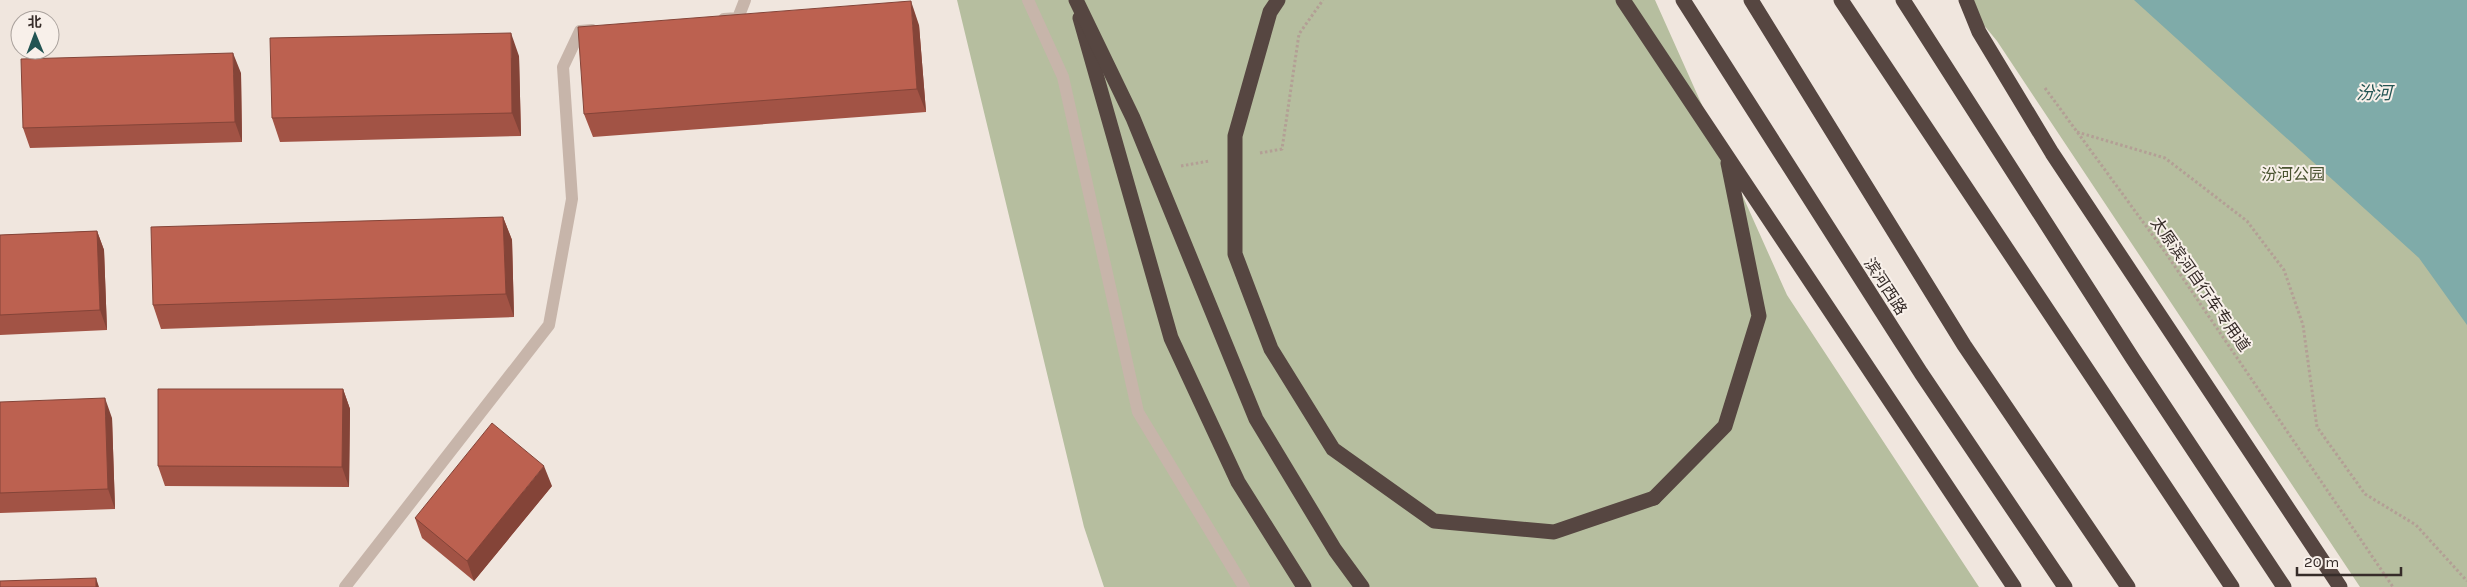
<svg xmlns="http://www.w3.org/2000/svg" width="2467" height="587" font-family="Karla,'Noto Sans SC',sans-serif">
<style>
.green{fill:#b6be9f}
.water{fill:#7faba9}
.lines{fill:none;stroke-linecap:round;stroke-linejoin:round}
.path{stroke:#b39f95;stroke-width:3;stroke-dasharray:2.5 2.5;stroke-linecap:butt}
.minor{stroke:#c7b5aa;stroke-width:12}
.highway{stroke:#564641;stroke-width:15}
.highway-bridge{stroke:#564641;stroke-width:15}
.wall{fill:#a25345}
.shaded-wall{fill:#844438}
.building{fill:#bc6150;stroke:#844438}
.labels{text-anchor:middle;stroke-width:4;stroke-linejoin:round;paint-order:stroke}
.park-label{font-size:16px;fill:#48522f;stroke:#f8f0ea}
.street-label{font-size:16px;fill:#362c29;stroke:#f8f0ea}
.water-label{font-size:18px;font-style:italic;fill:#225453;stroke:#f8f0ea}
</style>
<rect width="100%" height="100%" fill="#f0e6de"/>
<path class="green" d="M 957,0 L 1655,0 L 1787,295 L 1979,587 L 1104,587 L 1084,527 Z
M 1963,0 L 2467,0 L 2467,587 L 2360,587 L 1997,41 Z"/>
<path class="water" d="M 2134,0 L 2467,0 L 2467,325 L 2419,258 Z"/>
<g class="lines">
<path class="path" d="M 2045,88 L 2165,252 L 2393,587
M 2077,132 L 2165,158 L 2247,221 L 2284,270 L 2303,325 L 2317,427 L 2365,494 L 2416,525 L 2467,581
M 1260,153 L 1282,149 L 1299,34 L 1323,0
M 1181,166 L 1209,161"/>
<path class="minor" d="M 1028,0 L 1063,77 L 1138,412 L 1244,587
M 724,19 L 738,18 L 745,0
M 345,587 L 549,325 L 572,199 L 563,67 L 580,31 L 592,30"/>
<path class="highway" d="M 1623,0 L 2014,587
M 1683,0 L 1921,373 L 2065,587
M 1751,0 L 1964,345 L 2128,587
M 1841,0 L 2232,587
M 1903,0 L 2133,359 L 2284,587
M 1966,0 L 1979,32 L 2052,153 L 2340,587
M 1080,18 L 1171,338 L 1238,482 L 1304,587
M 1654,498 L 1725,426 L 1759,316 L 1728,163"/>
<path class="highway-bridge" d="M 1076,0 L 1133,118 L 1256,419 L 1335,550 L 1362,587
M 1278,0 L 1270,12 L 1235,136 L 1235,254 L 1271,349 L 1333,449 L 1434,521 L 1554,532 L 1654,498"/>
</g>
<path class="wall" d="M 919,25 L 926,112 L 593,137 L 584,114 Z
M 519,56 L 521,136 L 280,142 L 272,118 Z
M 241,73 L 242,142 L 30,148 L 23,128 Z
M 503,217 L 512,240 L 514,317 L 161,329 L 153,305 Z
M 97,231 L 104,250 L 107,330 L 0,335 L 0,235 Z
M 343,389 L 350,409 L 349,487 L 165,486 L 158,466 Z
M 0,402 L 112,418 L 115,509 L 0,513 Z
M 552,486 L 474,581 L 422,538 L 415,518 Z"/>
<path class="shaded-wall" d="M 911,1 L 919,25 L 926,112 L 917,89 Z
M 511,33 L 519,56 L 521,136 L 512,113 Z
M 233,53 L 241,73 L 242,142 L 235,122 Z
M 503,217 L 512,240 L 514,317 L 506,294 Z
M 97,231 L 104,250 L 107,330 L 100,310 Z
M 343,389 L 350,409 L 349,487 L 342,467 Z
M 105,398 L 112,418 L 115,509 L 108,489 Z
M 544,466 L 552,486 L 474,581 L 467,561 Z
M 96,578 L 99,587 L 96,587 Z"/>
<path class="building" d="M 911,1 L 917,89 L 584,114 L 578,27 Z
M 511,33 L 512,113 L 272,118 L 270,38 Z
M 233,53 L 235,122 L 23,128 L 21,59 Z
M 503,217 L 506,294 L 153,305 L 151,227 Z
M 97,231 L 100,310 L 0,315 L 0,235 Z
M 158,389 L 343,389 L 342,467 L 158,466 Z
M 105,398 L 108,489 L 0,493 L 0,402 Z
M 492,423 L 544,466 L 467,561 L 415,518 Z
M 96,578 L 96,587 L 0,587 L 0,581 Z"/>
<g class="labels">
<g class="park-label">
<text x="2293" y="180">汾河公园</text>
</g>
<g class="street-label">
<text transform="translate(2201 284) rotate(55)" y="6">太原滨河自行车专用道</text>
<text transform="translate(1886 286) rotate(57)" y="6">滨河西路</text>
</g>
<g class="water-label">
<text x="2374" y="99">汾河</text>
</g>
</g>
<g transform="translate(35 35) rotate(359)"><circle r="24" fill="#f8f0ea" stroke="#aaa29d"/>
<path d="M0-4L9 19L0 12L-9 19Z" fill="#225453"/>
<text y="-8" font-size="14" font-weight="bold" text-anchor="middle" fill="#362c29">北</text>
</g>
<path d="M2297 567v8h104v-8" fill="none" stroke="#362c29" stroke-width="2.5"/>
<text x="2304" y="567" font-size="15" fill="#362c29" stroke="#f8f0ea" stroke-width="4" paint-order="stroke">20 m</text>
</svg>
